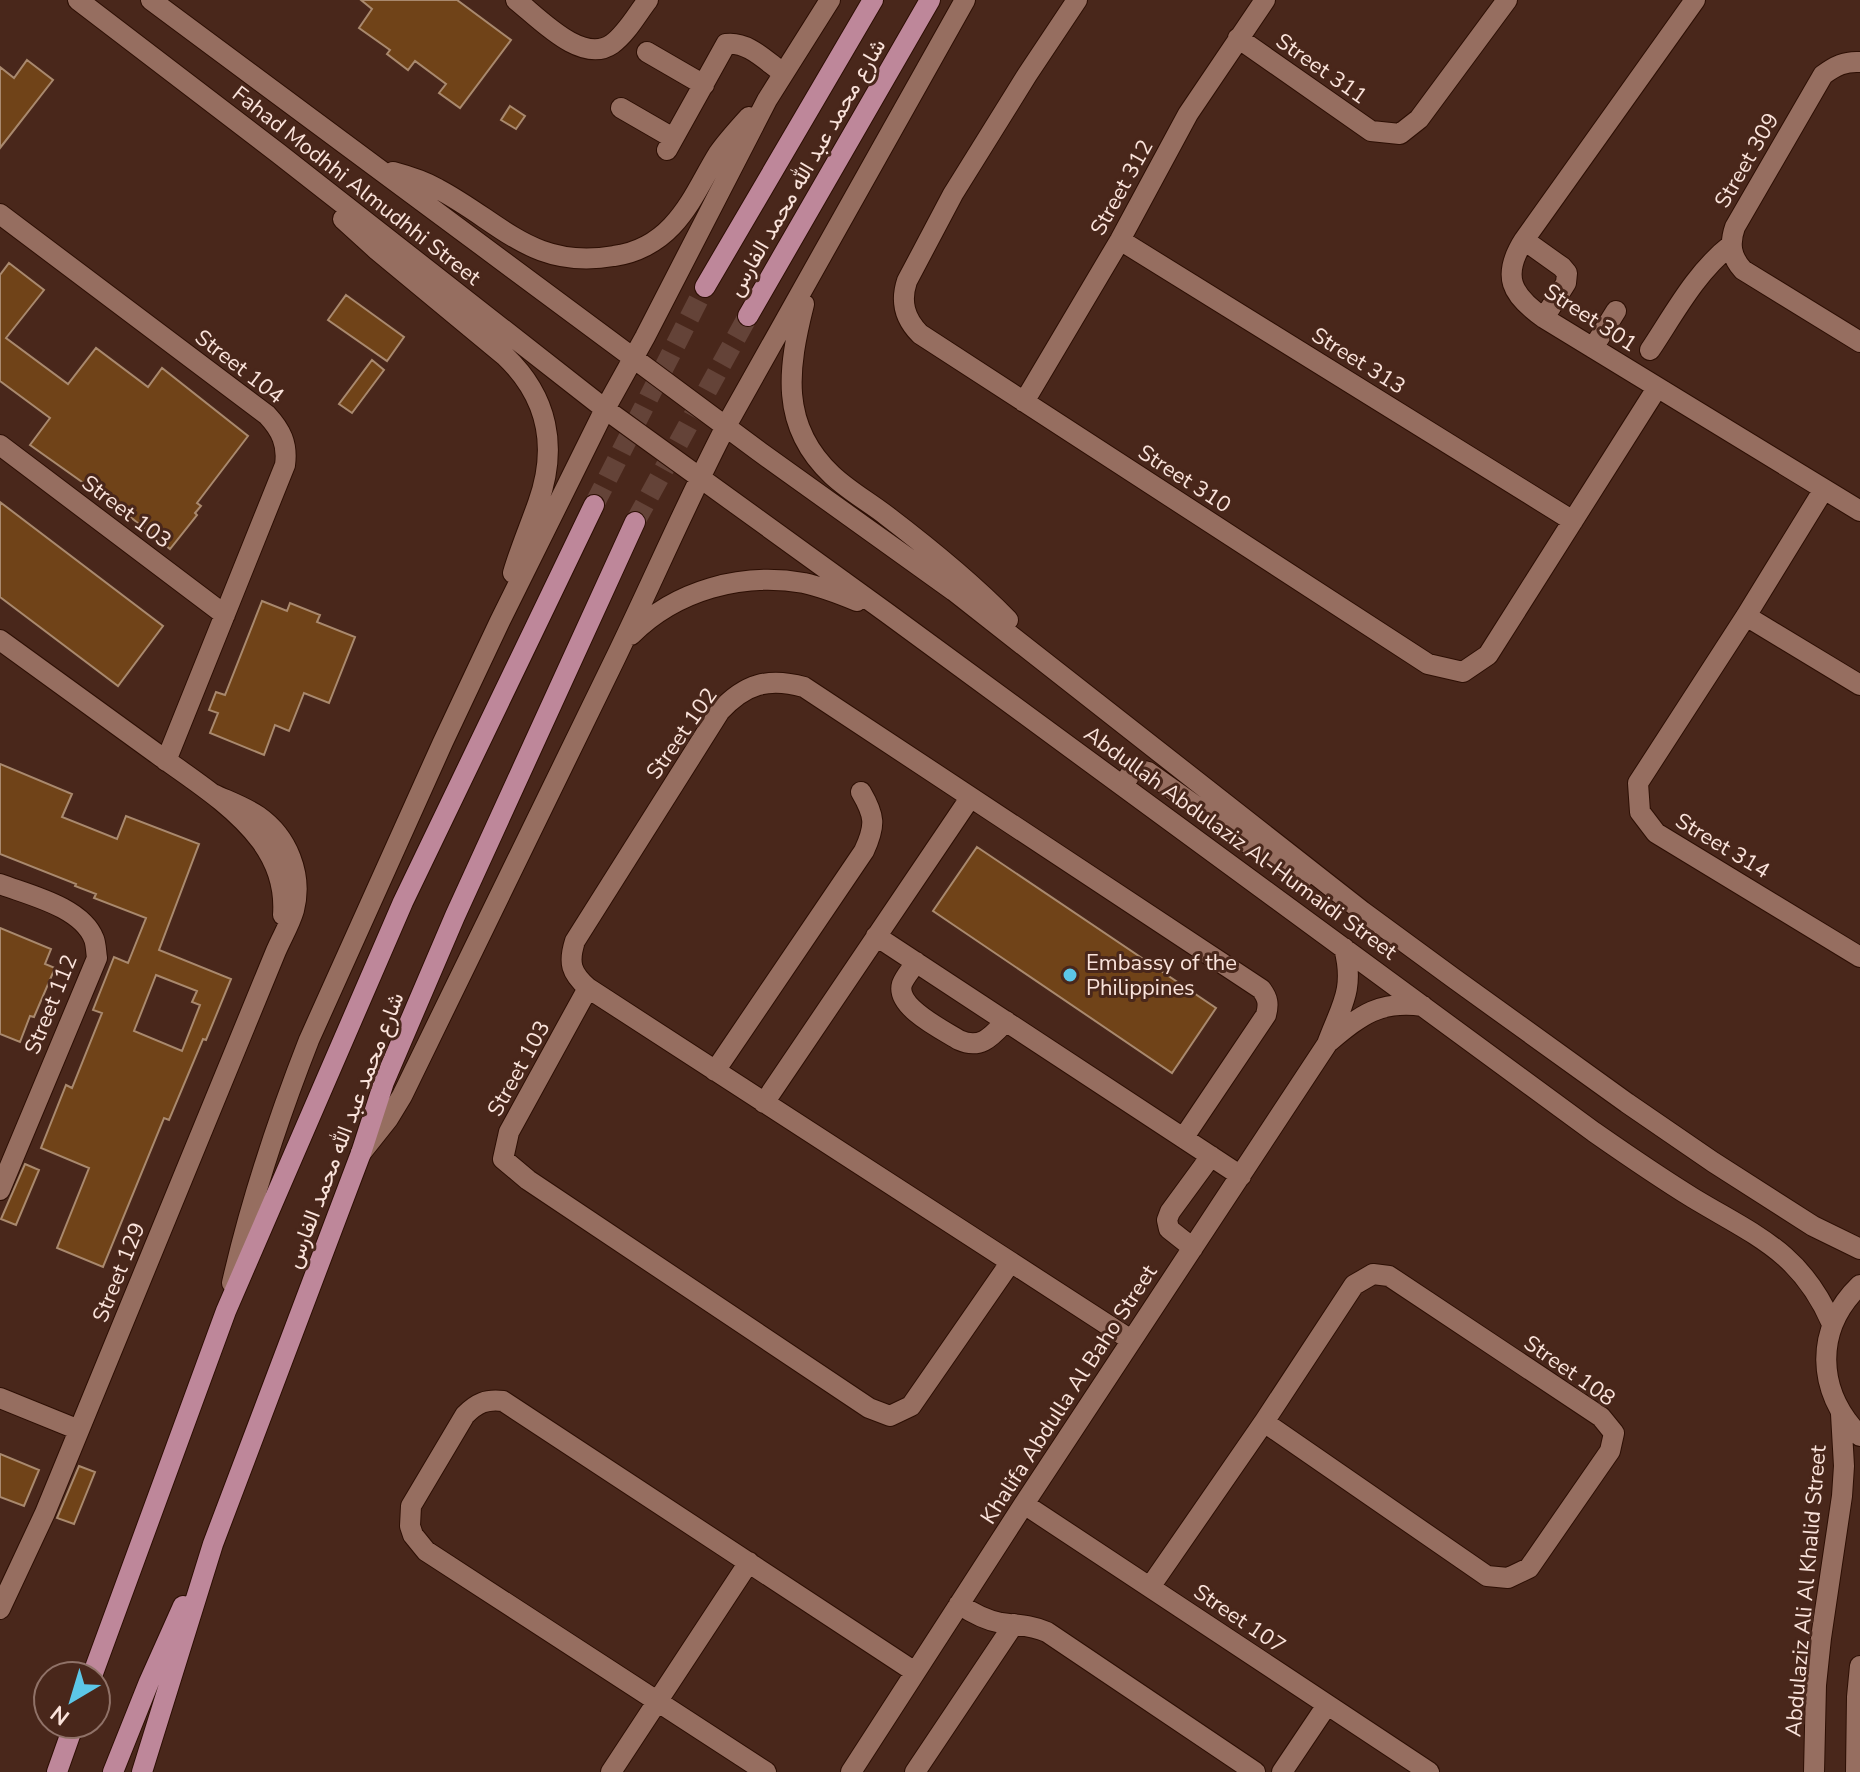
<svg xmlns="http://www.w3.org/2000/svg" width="1860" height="1772" font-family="'Nunito Sans',Vazirmatn,sans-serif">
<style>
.building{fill:#704318;stroke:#a9896e;stroke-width:2;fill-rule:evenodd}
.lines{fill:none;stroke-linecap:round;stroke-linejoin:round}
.major-tunnel{stroke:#644338;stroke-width:20;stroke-dasharray:20 10;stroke-linecap:butt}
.minor-casing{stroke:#2d0f04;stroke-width:22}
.major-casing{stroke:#2d0f04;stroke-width:22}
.minor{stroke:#966e60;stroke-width:20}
.major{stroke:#be879a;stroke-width:20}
.poi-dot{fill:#5cc7e8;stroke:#49271b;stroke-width:3}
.labels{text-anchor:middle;stroke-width:6;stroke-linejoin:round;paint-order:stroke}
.street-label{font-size:22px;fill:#fae3db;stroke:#49271b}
.poi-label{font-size:22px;fill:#fae3db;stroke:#49271b;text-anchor:start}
</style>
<rect width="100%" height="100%" fill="#49271b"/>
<path class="building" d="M 361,0 L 457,0 L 511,40 L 460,108 L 439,93 L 446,84 L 415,61 L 408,70 L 387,54 L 390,50 L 359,28 L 372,9 Z
M 27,60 L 53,80 L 0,148 L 0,67 L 14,78 Z
M 510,106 L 525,116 L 516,129 L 501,120 Z
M 9,263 L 44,290 L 6,338 L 68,384 L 96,348 L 148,387 L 162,368 L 248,436 L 197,503 L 201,506 L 195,513 L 197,515 L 170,549 L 123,511 L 30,445 L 50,418 L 0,381 L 0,275 Z
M 346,295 L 404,337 L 387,361 L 328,320 Z
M 372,360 L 384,370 L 352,413 L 339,404 Z
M 0,502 L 163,626 L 118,686 L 0,597 Z
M 262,601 L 287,611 L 290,603 L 320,615 L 317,622 L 355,637 L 329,703 L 304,693 L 289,731 L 275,725 L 264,755 L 210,733 L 218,713 L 209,710 L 216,692 L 225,695 Z
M 0,764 L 72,794 L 62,817 L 117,839 L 126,816 L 199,844 L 159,950 L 231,979 L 206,1040 L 203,1039 L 169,1120 L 164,1118 L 103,1267 L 57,1248 L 89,1168 L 41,1148 L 66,1085 L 72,1088 L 102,1013 L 93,1010 L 114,957 L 128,963 L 146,918 L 94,898 L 96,894 L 75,886 L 76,884 L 0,854 ZM 156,975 L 197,991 L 192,1002 L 200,1005 L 182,1051 L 134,1031 Z
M 977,847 L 1216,1008 L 1172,1073 L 933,911 Z
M 0,928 L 51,949 L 45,964 L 55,968 L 34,1017 L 30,1016 L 20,1042 L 0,1034 Z
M 25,1164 L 39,1170 L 16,1225 L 1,1219 Z
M 0,1454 L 39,1470 L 24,1506 L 0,1497 Z
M 79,1466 L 95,1472 L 74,1524 L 57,1518 Z"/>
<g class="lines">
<path class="major-tunnel" d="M 594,505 L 705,287
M 635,522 L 748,316"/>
<defs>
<path id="minor" d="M 78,0 L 278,153 L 605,409 L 887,613 L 1594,1132 C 1627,1155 1659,1177 1693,1198 C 1756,1236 1801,1252 1832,1324
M 151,0 L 760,452 L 954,591 L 1362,911 L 1452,977 L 1627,1103 L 1713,1162 L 1813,1226 L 1860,1249
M 516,0 C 539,18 582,65 612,44 C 627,33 637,14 648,0
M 1077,0 L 1027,75 L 953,194 L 907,281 C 900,302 905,319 920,334 L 1428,664 L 1463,672 L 1488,655 L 1657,388
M 1695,0 L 1524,240 C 1501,276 1511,295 1544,318 L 1860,511
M 1238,38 L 1371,131 L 1400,134 L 1419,119 L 1507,0
M 647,52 L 704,85
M 1860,62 C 1845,61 1835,66 1823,75 L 1735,227 C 1729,244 1731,257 1743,270 L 1860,342
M 621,108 L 673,138
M 667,150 L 726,44 C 748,41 766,61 783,73
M 393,172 C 408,176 424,181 438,189 C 502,223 533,270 614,256 C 636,253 657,242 672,226 C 692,205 703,178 718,154 C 727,141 738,129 749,117
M 0,214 L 267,415 C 281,430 288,444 285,465 L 166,761
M 343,219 L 377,250 L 505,356 C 548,397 558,447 538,503 C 530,526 520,549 513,573
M 1120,240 L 1573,521
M 1524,240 L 1562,267 L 1567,273 L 1566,283 L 1544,318
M 804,304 C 788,368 779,425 832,475 C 849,491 869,502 887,516 C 929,548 971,582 1008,620
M 1593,348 L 1616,311
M 1650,350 C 1674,314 1696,272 1731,245
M 1024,402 L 1120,240 L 1188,114 L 1265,0
M 0,445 L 225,615
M 1824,489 L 1746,616 L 1638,783 L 1640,812 L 1656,833 L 1860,957
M 1746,616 L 1860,685
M 631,635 C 676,590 742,572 804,583 C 822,587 840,594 857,601
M 0,640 C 51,677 102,714 153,751 C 190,778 233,804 261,841 C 277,863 285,888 283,915
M 1123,786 L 1131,773 L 1140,770 L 1148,772 L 1256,849 L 1303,878
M 0,884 C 29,895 82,907 94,939 C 96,944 96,952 97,958 L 0,1190
M 876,936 L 1241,1176
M 916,962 C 912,969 905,976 902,984 C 895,1007 943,1030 959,1040 C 981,1050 992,1036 1006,1021
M 588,988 L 509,1132 L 503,1159 L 528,1180 L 869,1408 L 890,1416 L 911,1406 L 1010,1263
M 1330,1041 C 1361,1015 1380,1000 1423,1006
M 715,1071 L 864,851 C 876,825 875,816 861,792
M 764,1103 L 970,798
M 361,1153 L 388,1119 L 402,1096 C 473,951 544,806 614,661 C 652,583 686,503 726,426 L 965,0
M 1193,1248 L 1169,1229 L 1167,1220 L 1170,1212 L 1211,1156
M 232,1283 C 251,1200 278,1119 309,1040 L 443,742 L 500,621 L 605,409 L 645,337 L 767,100 L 830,0
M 1860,1285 C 1814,1329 1816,1391 1860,1436
M 1131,1340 L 588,988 C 571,973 568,963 575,941 L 720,711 C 745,684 768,677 804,687 L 1261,989 C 1268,998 1269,1004 1266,1015 L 1184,1137
M 0,1398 L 79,1430
M 1024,1504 L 1429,1772
M 1150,1587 L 1264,1422 L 1487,1576 L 1508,1578 L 1529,1568 L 1610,1451 L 1614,1433 L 1601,1417 L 1389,1276 L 1373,1274 L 1354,1285 L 1264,1422
M 959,1604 C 972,1613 985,1620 1001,1623 C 1017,1625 1031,1625 1047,1632 L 1255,1772
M 0,1609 L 45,1513 L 276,951 C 282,937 290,924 294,910 C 303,875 288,837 258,816 C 245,807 228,801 213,794
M 611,1772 L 749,1562
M 766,1772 L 426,1551 L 413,1535 L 410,1526 L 411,1506 L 465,1415 C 477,1403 486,1399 503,1401 L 915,1672
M 851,1772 L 1024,1504 L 1327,1044 C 1341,1006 1355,990 1344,948
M 915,1772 L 1014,1624
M 1282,1772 L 1327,1705
M 1814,1772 L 1816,1685 L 1821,1638 L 1842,1496 L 1844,1466 L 1841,1414
M 1856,1772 L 1857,1697 L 1860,1666"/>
<path id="major" d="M 705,287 L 873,0
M 748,316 L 930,0
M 92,1676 L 226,1311 L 403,902 L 594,505
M 57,1772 L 74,1724
M 113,1772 L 149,1682 L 183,1606
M 142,1772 L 213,1544 L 361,1153 L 384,1082 L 455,916 L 635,522"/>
</defs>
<use href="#minor" class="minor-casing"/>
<use href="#major" class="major-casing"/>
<use href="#minor" class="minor"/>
<use href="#major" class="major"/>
</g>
<circle class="poi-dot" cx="1070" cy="975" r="8"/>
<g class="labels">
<g class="street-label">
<text transform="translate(1322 68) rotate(35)" y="8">Street 311</text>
<text transform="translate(1746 160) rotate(-60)" y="8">Street 309</text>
<text transform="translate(806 167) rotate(-60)" y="8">شارع محمد عبد الله محمد الفارس</text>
<text transform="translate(357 185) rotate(38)" y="8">Fahad Modhhi Almudhhi Street</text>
<text transform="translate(1121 187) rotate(-61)" y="8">Street 312</text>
<text transform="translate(1591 317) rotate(33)" y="8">Street 301</text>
<text transform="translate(1359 360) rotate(32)" y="8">Street 313</text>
<text transform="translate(240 366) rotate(38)" y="8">Street 104</text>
<text transform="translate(1185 478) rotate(33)" y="8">Street 310</text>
<text transform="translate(127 511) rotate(37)" y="8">Street 103</text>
<text transform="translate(681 733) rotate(-55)" y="8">Street 102</text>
<text transform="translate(1241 842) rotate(36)" y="8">Abdullah Abdulaziz Al-Humaidi Street</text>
<text transform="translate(1723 845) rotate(31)" y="8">Street 314</text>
<text transform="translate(50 1004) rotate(-68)" y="8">Street 112</text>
<text transform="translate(518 1068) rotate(-61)" y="8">Street 103</text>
<text transform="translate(344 1130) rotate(-69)" y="8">شارع محمد عبد الله محمد الفارس</text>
<text transform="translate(118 1272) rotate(-68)" y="8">Street 129</text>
<text transform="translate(1570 1370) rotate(35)" y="8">Street 108</text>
<text transform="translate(1068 1394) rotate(-57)" y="8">Khalifa Abdulla Al Baho Street</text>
<text transform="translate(1805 1591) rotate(-85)" y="8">Abdulaziz Ali Al Khalid Street</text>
<text transform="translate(1240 1618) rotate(34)" y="8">Street 107</text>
</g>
<g class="poi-label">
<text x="1086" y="970">Embassy of the<tspan x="1086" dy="25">Philippines</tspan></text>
</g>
</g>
<g transform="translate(72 1700) rotate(218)"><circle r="38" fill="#49271b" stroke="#907268" stroke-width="2"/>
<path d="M0-6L14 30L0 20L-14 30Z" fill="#5cc7e8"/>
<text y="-12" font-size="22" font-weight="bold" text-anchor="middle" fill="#fae3db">N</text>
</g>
</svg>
